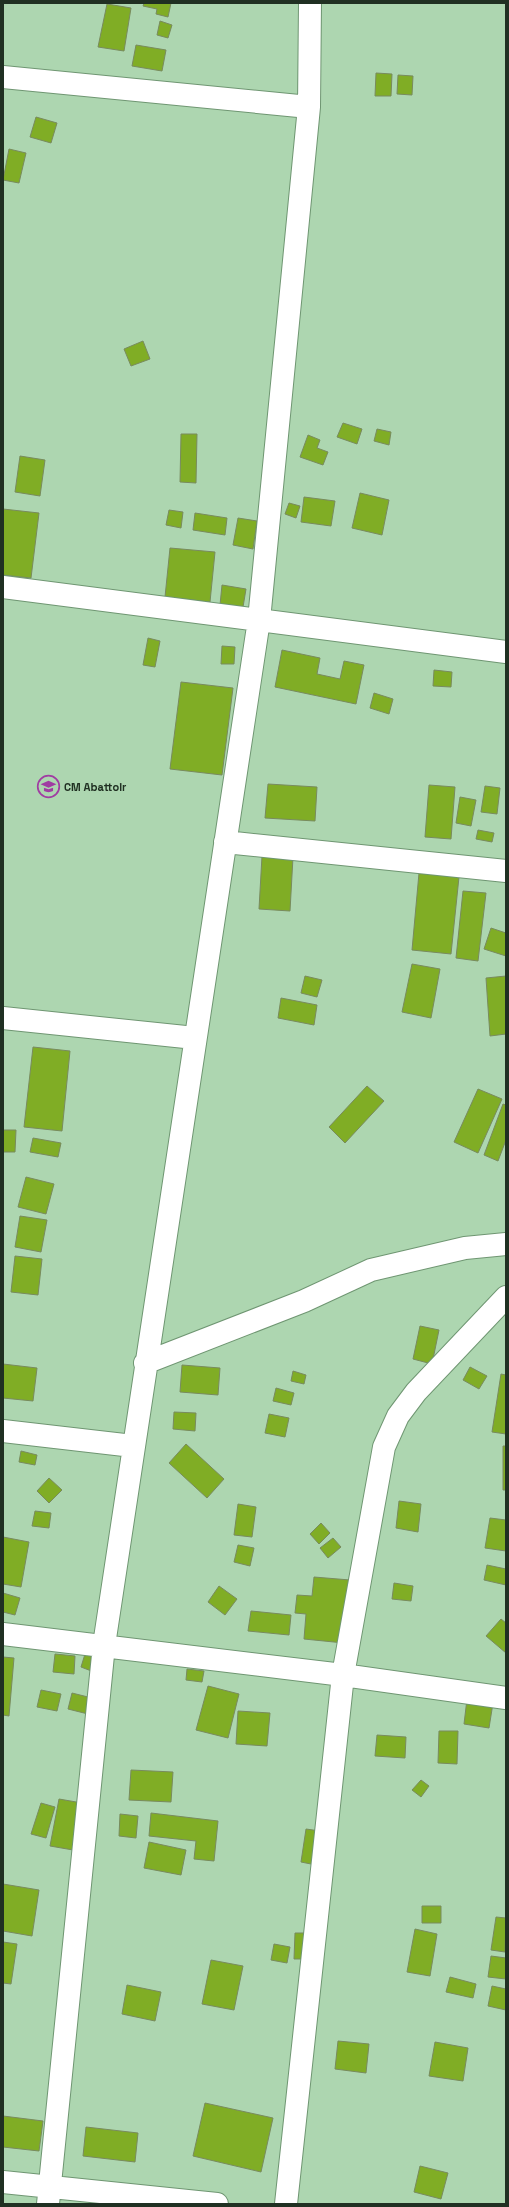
<svg xmlns="http://www.w3.org/2000/svg" width="509" height="2207" font-family="'Space Grotesk',sans-serif">
<style>
.building{fill:#80ad25;stroke:#788b5e}
.lines{fill:none;stroke-linecap:round;stroke-linejoin:round}
.minor-casing{stroke:#6f9672;stroke-width:24}
.minor{stroke:#fff;stroke-width:22}
.labels{text-anchor:middle;stroke-width:3;stroke-linejoin:round;paint-order:stroke}
.poi-label{font-size:11px;font-weight:bold;fill:#203022;stroke:#add6b0;text-anchor:start}
</style>
<rect width="100%" height="100%" fill="#add6b0"/>
<path class="building" d="M 144,3 L 171,3 L 168,17 L 156,14 L 157,9 L 143,6 Z
M 107,4 L 131,8 L 124,51 L 98,47 Z
M 160,21 L 172,25 L 168,38 L 157,35 Z
M 136,45 L 166,50 L 162,71 L 132,66 Z
M 376,73 L 392,74 L 391,96 L 375,96 Z
M 398,75 L 413,76 L 412,95 L 397,94 Z
M 36,117 L 57,123 L 51,143 L 30,137 Z
M 9,149 L 26,153 L 19,183 L 3,180 Z
M 143,341 L 150,359 L 131,366 L 124,349 Z
M 343,423 L 362,429 L 357,444 L 337,437 Z
M 377,429 L 391,432 L 389,445 L 374,441 Z
M 181,434 L 197,434 L 196,483 L 180,482 Z
M 308,435 L 320,440 L 317,448 L 328,452 L 323,465 L 300,457 Z
M 20,456 L 45,460 L 40,496 L 15,492 Z
M 360,493 L 389,500 L 382,535 L 352,528 Z
M 304,497 L 335,501 L 331,526 L 301,522 Z
M 289,503 L 300,506 L 296,518 L 285,514 Z
M 3,509 L 39,513 L 31,578 L 3,575 Z
M 169,510 L 183,512 L 181,528 L 166,525 Z
M 195,513 L 227,518 L 225,535 L 193,530 Z
M 238,518 L 257,521 L 253,549 L 233,545 Z
M 170,548 L 215,552 L 210,602 L 165,597 Z
M 222,585 L 246,589 L 243,607 L 220,605 Z
M 148,638 L 160,641 L 155,667 L 143,665 Z
M 222,646 L 235,647 L 234,664 L 221,664 Z
M 282,650 L 320,658 L 317,674 L 340,679 L 344,661 L 364,665 L 356,704 L 275,687 Z
M 434,670 L 452,672 L 451,687 L 433,686 Z
M 181,682 L 233,688 L 222,775 L 170,769 Z
M 374,693 L 393,699 L 389,714 L 370,708 Z
M 268,784 L 317,787 L 315,821 L 265,818 Z
M 429,785 L 455,787 L 451,839 L 425,837 Z
M 485,786 L 500,788 L 497,814 L 481,812 Z
M 460,797 L 476,800 L 471,826 L 456,823 Z
M 478,830 L 494,833 L 492,842 L 476,839 Z
M 262,856 L 293,857 L 290,911 L 259,909 Z
M 419,873 L 459,877 L 451,954 L 412,950 Z
M 463,891 L 486,893 L 478,961 L 456,958 Z
M 491,928 L 506,933 L 506,956 L 484,949 Z
M 412,964 L 440,969 L 431,1018 L 402,1012 Z
M 305,976 L 322,980 L 317,997 L 301,993 Z
M 506,976 L 506,1034 L 490,1036 L 486,978 Z
M 281,998 L 317,1005 L 314,1025 L 278,1018 Z
M 33,1047 L 70,1051 L 62,1131 L 24,1127 Z
M 367,1086 L 384,1101 L 345,1143 L 329,1127 Z
M 478,1089 L 502,1099 L 478,1153 L 454,1142 Z
M 503,1104 L 506,1105 L 506,1140 L 498,1161 L 484,1155 Z
M 3,1130 L 16,1130 L 15,1152 L 3,1152 Z
M 33,1138 L 61,1143 L 58,1157 L 30,1152 Z
M 26,1177 L 54,1184 L 46,1214 L 18,1207 Z
M 20,1216 L 47,1220 L 41,1252 L 15,1247 Z
M 15,1256 L 42,1259 L 38,1295 L 11,1292 Z
M 420,1326 L 439,1330 L 432,1364 L 413,1359 Z
M 3,1364 L 37,1368 L 33,1401 L 3,1398 Z
M 182,1365 L 220,1368 L 218,1395 L 180,1392 Z
M 470,1367 L 487,1376 L 479,1389 L 463,1380 Z
M 293,1371 L 306,1375 L 304,1384 L 291,1381 Z
M 501,1374 L 506,1375 L 506,1434 L 492,1432 Z
M 276,1388 L 294,1393 L 291,1405 L 273,1401 Z
M 174,1412 L 196,1413 L 195,1431 L 173,1429 Z
M 269,1414 L 289,1418 L 285,1437 L 265,1433 Z
M 186,1444 L 224,1479 L 207,1498 L 169,1463 Z
M 503,1446 L 506,1446 L 506,1490 L 503,1490 Z
M 21,1451 L 37,1455 L 35,1465 L 19,1462 Z
M 49,1478 L 62,1490 L 49,1503 L 37,1491 Z
M 399,1501 L 421,1504 L 418,1532 L 396,1528 Z
M 238,1504 L 256,1507 L 252,1537 L 234,1535 Z
M 35,1511 L 51,1513 L 49,1528 L 32,1526 Z
M 490,1518 L 506,1520 L 506,1551 L 485,1548 Z
M 321,1523 L 330,1533 L 319,1544 L 310,1534 Z
M 3,1537 L 29,1542 L 21,1587 L 3,1584 Z
M 333,1538 L 341,1547 L 328,1558 L 320,1548 Z
M 238,1545 L 254,1548 L 250,1566 L 234,1562 Z
M 487,1565 L 506,1569 L 506,1585 L 484,1580 Z
M 314,1577 L 350,1580 L 344,1643 L 304,1639 L 306,1614 L 295,1613 L 297,1595 L 312,1596 Z
M 394,1583 L 413,1586 L 411,1601 L 392,1599 Z
M 219,1586 L 237,1599 L 225,1615 L 208,1602 Z
M 3,1593 L 20,1598 L 15,1615 L 3,1612 Z
M 251,1611 L 291,1615 L 289,1635 L 248,1631 Z
M 501,1619 L 506,1623 L 506,1653 L 486,1636 Z
M 55,1654 L 75,1656 L 74,1674 L 53,1672 Z
M 85,1654 L 99,1659 L 94,1672 L 81,1667 Z
M 3,1657 L 14,1658 L 9,1716 L 3,1715 Z
M 187,1669 L 204,1671 L 202,1682 L 186,1680 Z
M 208,1686 L 239,1694 L 228,1738 L 196,1730 Z
M 41,1690 L 61,1694 L 57,1711 L 37,1707 Z
M 72,1693 L 92,1698 L 88,1714 L 68,1709 Z
M 467,1699 L 493,1703 L 489,1728 L 464,1724 Z
M 238,1711 L 270,1713 L 267,1746 L 236,1744 Z
M 439,1731 L 458,1731 L 457,1764 L 438,1763 Z
M 377,1735 L 406,1737 L 405,1758 L 375,1756 Z
M 131,1770 L 173,1772 L 171,1802 L 129,1800 Z
M 421,1780 L 429,1786 L 421,1797 L 412,1790 Z
M 59,1799 L 82,1803 L 73,1850 L 50,1846 Z
M 41,1803 L 55,1807 L 46,1838 L 31,1834 Z
M 151,1813 L 218,1821 L 214,1861 L 194,1859 L 196,1841 L 149,1836 Z
M 120,1814 L 138,1816 L 136,1838 L 119,1836 Z
M 306,1829 L 320,1831 L 316,1865 L 301,1862 Z
M 149,1842 L 186,1850 L 181,1875 L 144,1868 Z
M 3,1884 L 39,1890 L 32,1936 L 3,1931 Z
M 422,1906 L 441,1906 L 441,1923 L 422,1923 Z
M 496,1917 L 506,1918 L 505,1952 L 491,1950 Z
M 415,1929 L 437,1934 L 430,1976 L 407,1972 Z
M 295,1933 L 306,1933 L 305,1959 L 294,1959 Z
M 3,1942 L 17,1944 L 11,1984 L 3,1983 Z
M 274,1944 L 290,1947 L 287,1963 L 271,1960 Z
M 491,1956 L 506,1958 L 506,1979 L 488,1977 Z
M 211,1960 L 243,1966 L 234,2010 L 202,2004 Z
M 450,1977 L 476,1984 L 473,1998 L 446,1992 Z
M 127,1985 L 161,1992 L 155,2021 L 122,2014 Z
M 492,1986 L 506,1989 L 506,2010 L 488,2006 Z
M 338,2041 L 369,2044 L 366,2073 L 335,2069 Z
M 435,2042 L 468,2048 L 463,2081 L 429,2076 Z
M 205,2103 L 273,2118 L 261,2172 L 193,2156 Z
M 3,2116 L 43,2121 L 39,2151 L 3,2147 Z
M 86,2127 L 138,2133 L 135,2162 L 83,2156 Z
M 420,2166 L 448,2173 L 441,2199 L 414,2192 Z"/>
<g class="lines">
<defs>
<path id="minor" d="M 3,77 L 309,107
M 3,587 L 506,652
M 225,842 L 506,871
M 3,1018 L 195,1038
M 145,1363 L 304,1301 L 371,1270 L 465,1248 L 506,1244
M 3,1431 L 133,1446
M 3,1634 L 343,1675 L 506,1698
M 3,2182 L 217,2204
M 48,2204 L 104,1645 L 259,620 L 309,107 L 310,3
M 286,2204 L 343,1675 L 384,1447 L 398,1416 L 416,1392 L 506,1297"/>
</defs>
<use href="#minor" class="minor-casing"/>
<use href="#minor" class="minor"/>
</g>
<defs>
<symbol id="school-ring" viewBox="-11 -11 22 22"><circle r="9.5" fill="#add6b0" stroke="#a03da2" stroke-width="1.5"/><path d="M0-5L7-2L0 1L-7-2ZM-4 1L0 2.5L4 1V4Q0 6-4 4Z" fill="#a03da2"/></symbol>
</defs>
<g fill-rule="evenodd">
<use href="#school-ring" x="36" y="774" width="25" height="25"/>
</g>
<g class="labels">
<g class="poi-label">
<text x="64" y="791">CM Abattoir</text>
</g>
</g>
<rect width="509" height="2207" fill="none" stroke="#203022" stroke-width="8"/>
</svg>
